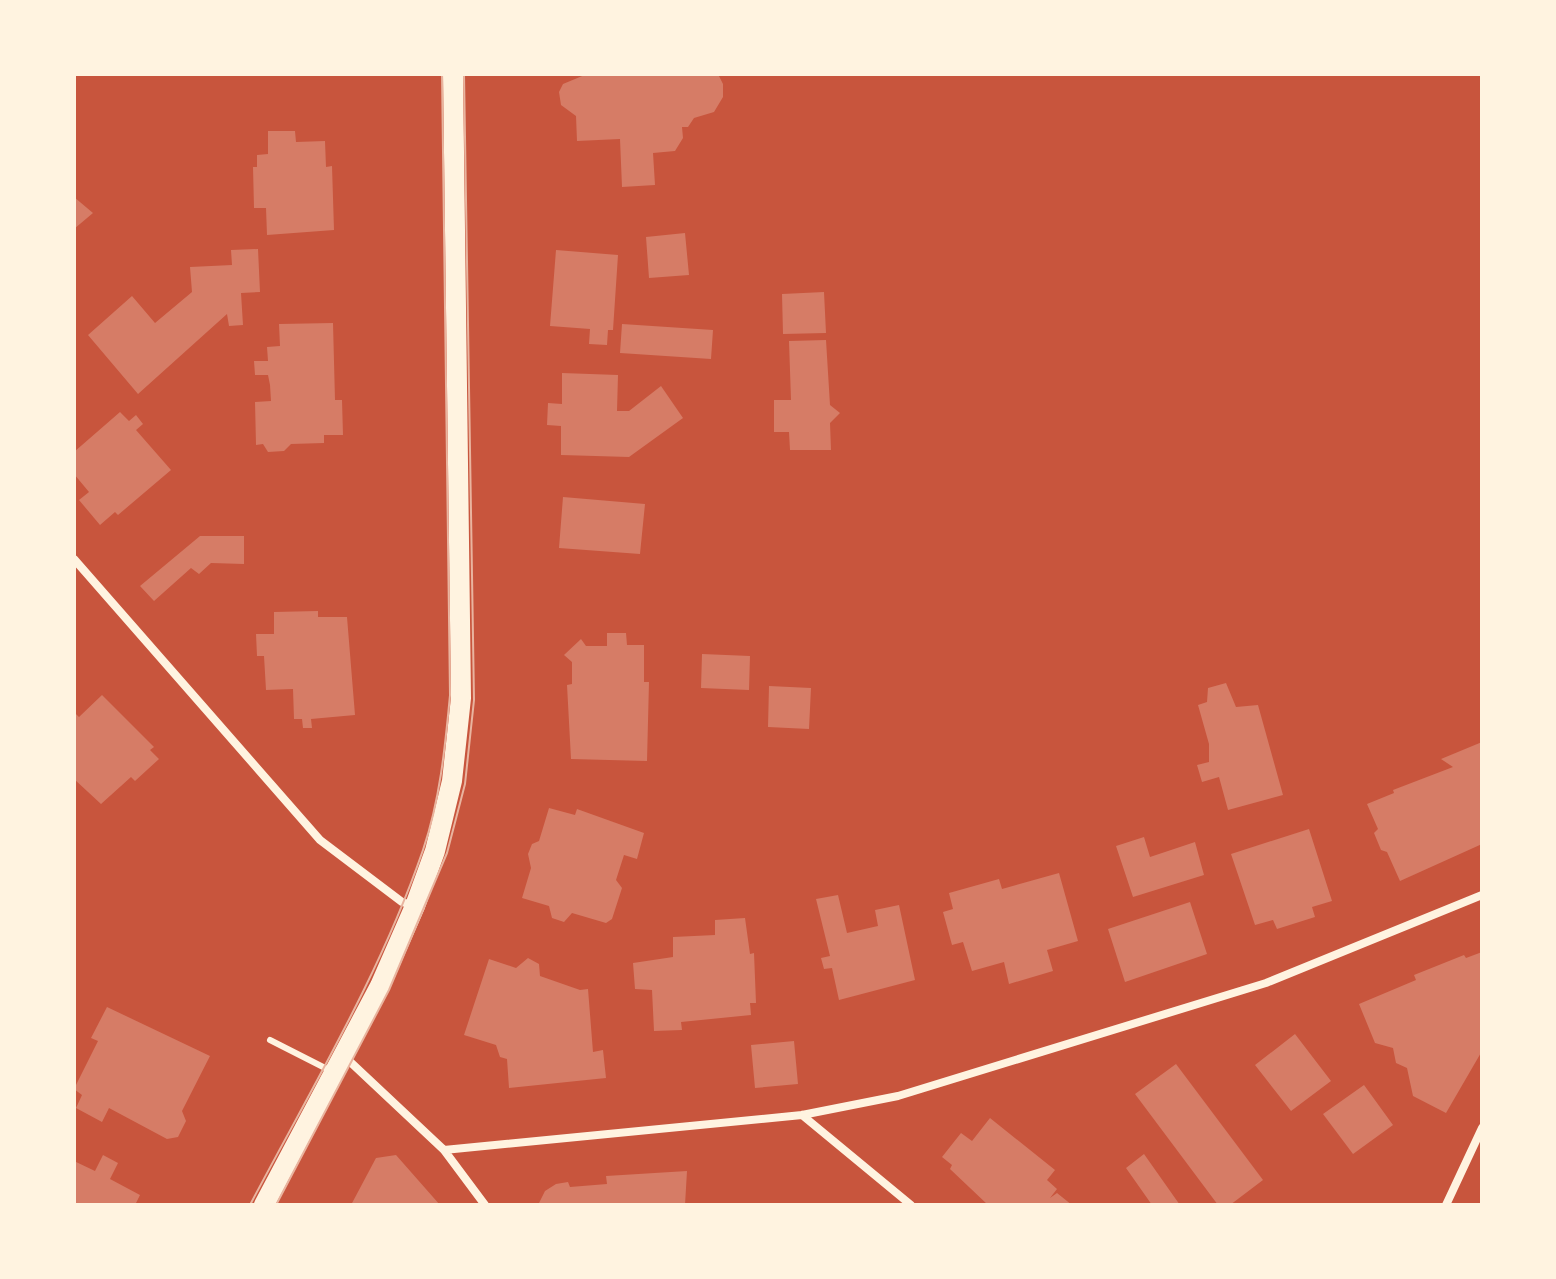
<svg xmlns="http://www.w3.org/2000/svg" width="1556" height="1279" font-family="'Open Sans',sans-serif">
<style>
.building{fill:#d67c66}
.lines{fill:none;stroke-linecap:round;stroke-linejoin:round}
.service{stroke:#fff3e0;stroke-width:6}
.minor{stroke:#fff3e0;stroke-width:8}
.primary{stroke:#fff3e0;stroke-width:20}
.tram{stroke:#e9b49f;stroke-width:2}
</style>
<rect width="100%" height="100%" fill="#c8553d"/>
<path class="building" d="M 587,74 L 718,74 L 723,84 L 723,97 L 714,112 L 694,118 L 688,127 L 682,127 L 683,138 L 675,151 L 653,153 L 655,185 L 622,187 L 620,139 L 577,141 L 576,116 L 561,105 L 559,92 L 563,84 Z
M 268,131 L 295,131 L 296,142 L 325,141 L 326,167 L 332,166 L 334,230 L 267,235 L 266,208 L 254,208 L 253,167 L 257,167 L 257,155 L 268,154 Z
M 74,197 L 93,213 L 74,229 Z
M 685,233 L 689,275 L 649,278 L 646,237 Z
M 258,249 L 260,292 L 241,293 L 243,325 L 229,326 L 227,314 L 138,394 L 88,335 L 132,296 L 155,323 L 192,292 L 190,267 L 232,265 L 231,250 Z
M 556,250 L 618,255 L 613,330 L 608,330 L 607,345 L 589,344 L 590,329 L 550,326 Z
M 824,292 L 826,333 L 783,334 L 782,294 Z
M 333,323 L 335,400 L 342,400 L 343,435 L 324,435 L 324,443 L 291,444 L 284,451 L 268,452 L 263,444 L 256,445 L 255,402 L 271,401 L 270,385 L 268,375 L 255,375 L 254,361 L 268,361 L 267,347 L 280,346 L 279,324 Z
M 622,324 L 713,330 L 711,359 L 620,353 Z
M 826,340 L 830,405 L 840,413 L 830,423 L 831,450 L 790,450 L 789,432 L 774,432 L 774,400 L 791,400 L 789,341 Z
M 562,373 L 618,375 L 617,411 L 629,411 L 661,386 L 683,418 L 629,457 L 561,455 L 561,426 L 547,425 L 548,403 L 562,404 Z
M 120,412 L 129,421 L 136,415 L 143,424 L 136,430 L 171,470 L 118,515 L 115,512 L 100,525 L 79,500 L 89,492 L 74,474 L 74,452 Z
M 563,497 L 645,504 L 640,554 L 559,548 Z
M 200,536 L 244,536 L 244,564 L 211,563 L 199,574 L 191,568 L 154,601 L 140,586 Z
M 318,611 L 318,617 L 347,617 L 355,715 L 311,719 L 312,728 L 303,728 L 302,719 L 294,719 L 293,689 L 266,690 L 264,656 L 257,656 L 256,634 L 274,634 L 274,612 Z
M 607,633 L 626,633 L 627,645 L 644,645 L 644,682 L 649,682 L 647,761 L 571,759 L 567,685 L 572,684 L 572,662 L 564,655 L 581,639 L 586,646 L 607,646 Z
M 702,654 L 750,656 L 749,690 L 701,688 Z
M 1226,683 L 1236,707 L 1258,705 L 1283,795 L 1228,810 L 1219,777 L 1202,782 L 1197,765 L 1209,762 L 1209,744 L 1198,705 L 1207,702 L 1208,688 Z
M 769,686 L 811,688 L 809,729 L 768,727 Z
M 102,695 L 154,747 L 150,750 L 159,759 L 135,781 L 131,777 L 101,804 L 74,779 L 74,712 L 79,717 Z
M 1482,742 L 1482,844 L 1400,881 L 1387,852 L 1381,850 L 1374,833 L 1378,829 L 1367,804 L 1394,793 L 1393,790 L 1453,767 L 1441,759 Z
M 549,808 L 575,815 L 577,809 L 644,833 L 637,859 L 624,855 L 616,880 L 622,888 L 612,919 L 606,923 L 572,913 L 564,922 L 552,918 L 549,906 L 522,898 L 531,868 L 528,854 L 532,844 L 539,841 Z
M 1309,829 L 1332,901 L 1312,907 L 1315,917 L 1277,929 L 1273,920 L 1255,925 L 1231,854 Z
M 1144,837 L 1150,857 L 1195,842 L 1204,875 L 1133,897 L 1116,846 Z
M 1059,873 L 1078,941 L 1047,950 L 1053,971 L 1009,984 L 1004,962 L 972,971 L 963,942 L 952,945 L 943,912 L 953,909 L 949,893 L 999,879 L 1002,889 Z
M 838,895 L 847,933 L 878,926 L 875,910 L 899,905 L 915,980 L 839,1000 L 832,968 L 824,969 L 821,958 L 830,956 L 816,899 Z
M 1190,902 L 1207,954 L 1125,982 L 1108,929 Z
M 745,918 L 750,954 L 754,953 L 756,1003 L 750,1003 L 751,1015 L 681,1022 L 682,1030 L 654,1031 L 652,990 L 635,989 L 633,963 L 673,957 L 673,937 L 715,935 L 715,920 Z
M 1482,952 L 1482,1051 L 1446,1113 L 1413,1096 L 1407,1068 L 1396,1063 L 1393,1048 L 1375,1043 L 1359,1004 L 1416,980 L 1414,975 L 1464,955 L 1466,958 Z
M 528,958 L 539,964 L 540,976 L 580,990 L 588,989 L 593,1052 L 603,1050 L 606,1078 L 509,1088 L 507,1059 L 500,1057 L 496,1045 L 464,1035 L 489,959 L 516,968 Z
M 107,1007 L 210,1056 L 182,1111 L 186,1121 L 178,1137 L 167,1139 L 109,1108 L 102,1122 L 76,1108 L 82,1095 L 74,1089 L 98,1041 L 91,1038 Z
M 1295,1034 L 1331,1081 L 1291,1111 L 1255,1065 Z
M 794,1041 L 798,1084 L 755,1088 L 751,1045 Z
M 1176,1064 L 1263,1180 L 1230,1205 L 1218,1205 L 1135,1094 Z
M 1364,1085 L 1393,1125 L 1353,1154 L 1323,1114 Z
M 990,1118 L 1055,1170 L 1047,1180 L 1057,1189 L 1050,1198 L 1057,1193 L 1072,1205 L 988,1205 L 950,1169 L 952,1165 L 942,1157 L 961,1133 L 972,1141 Z
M 1144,1154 L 1175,1198 L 1180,1205 L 1152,1205 L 1126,1168 Z
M 103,1155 L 118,1163 L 110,1179 L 140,1195 L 135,1205 L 74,1205 L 74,1161 L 95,1171 Z
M 396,1155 L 440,1205 L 351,1205 L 376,1158 Z
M 687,1171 L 685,1205 L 538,1205 L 545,1191 L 556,1184 L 568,1182 L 570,1187 L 607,1184 L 606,1176 Z"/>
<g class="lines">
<path class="service" d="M 270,1040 L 331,1071"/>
<path class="minor" d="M 74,559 L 320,840 L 402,902 L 415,906
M 345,1057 L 444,1150 L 802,1115 L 898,1096 L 1266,983 L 1482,895
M 802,1115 L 911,1205
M 444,1150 L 485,1205
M 1446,1205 L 1482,1128"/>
<path class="primary" d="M 264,1205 L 380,986 L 415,906 L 435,851 L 452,781 L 461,698 L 453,74"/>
<path class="tram" d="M 250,1205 C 311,1089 380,975 423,850 C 440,800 445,748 450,695 L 442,74
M 276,1205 L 389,990 L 447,853 L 465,784 L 474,700 L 464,74"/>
</g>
<rect width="1556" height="1279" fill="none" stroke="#fff3e0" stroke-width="152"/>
</svg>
